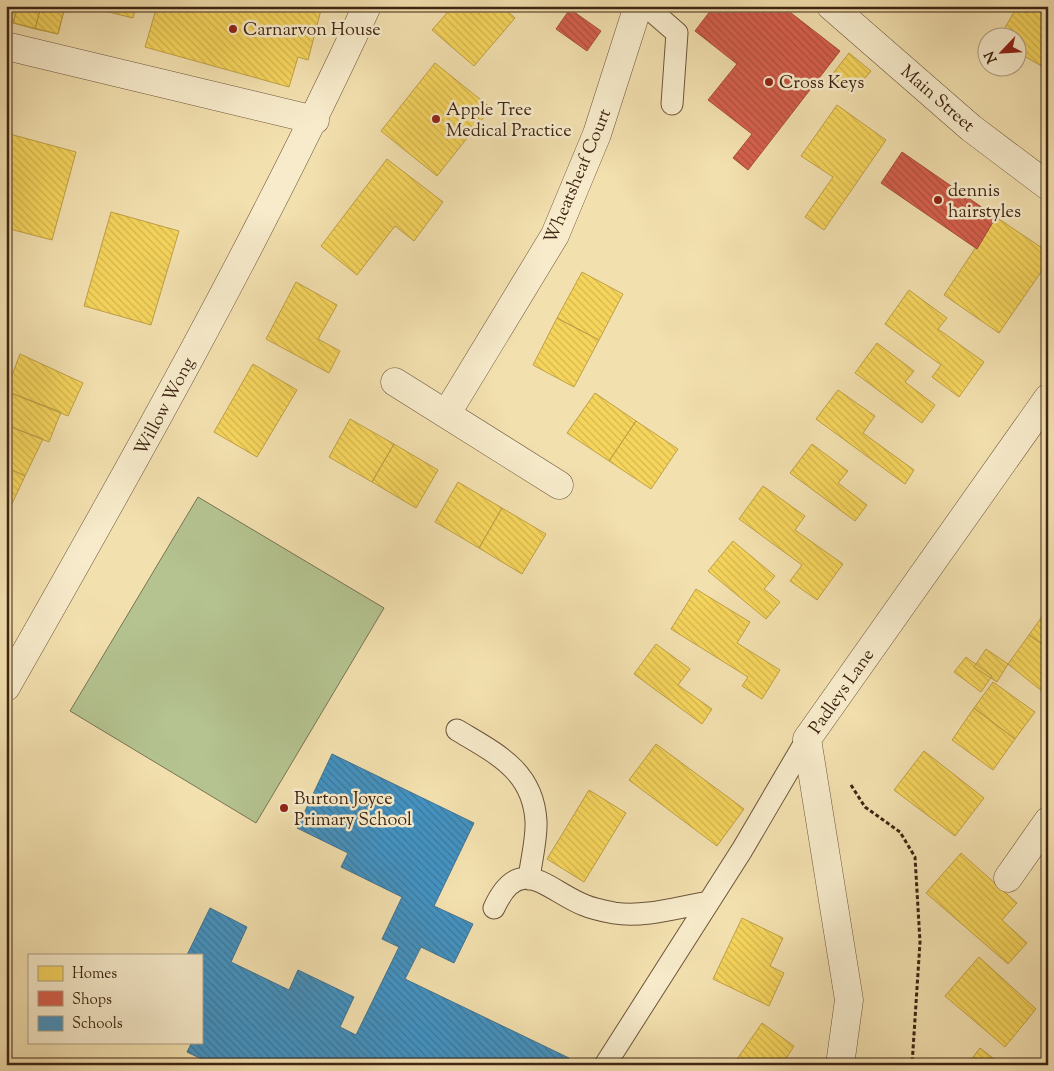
<svg xmlns="http://www.w3.org/2000/svg" width="1054" height="1071" font-family="'Sorts Mill Goudy',serif">
<style>
.pitch{fill:#b4c390;stroke:#797452}
.homes{fill:url(#homes-back-hatch);stroke:#bfa046}
.shops{fill:url(#shops-back-hatch);stroke:#a84e3c}
.schools{fill:url(#schools-back-hatch);stroke:#42728e}
.lines{fill:none;stroke-linecap:round;stroke-linejoin:round}
.service-casing{stroke:#6b543a;stroke-width:23}
.minor-casing{stroke:#6b543a;stroke-width:29}
.tertiary-casing{stroke:#6b543a;stroke-width:29}
.path{stroke:#3e2513;stroke-width:3;stroke-dasharray:4 2.5;stroke-linecap:butt}
.service{stroke:#f7ebcb;stroke-width:21}
.minor{stroke:#f7ebcb;stroke-width:28}
.tertiary{stroke:#f7ebcb;stroke-width:28}
.poi-dot{fill:#8f2418;stroke:#f7ebcb;stroke-width:2}
.labels{text-anchor:middle;stroke-width:5;stroke-linejoin:round;paint-order:stroke}
.poi-label{font-size:18px;fill:#3e2513;stroke:#f7ebcb;text-anchor:start}
.street-label{font-size:18px;fill:#3e2513;stroke:#f7ebcb}
</style>
<defs>
<pattern id="homes-back-hatch" width="6" height="6" patternUnits="userSpaceOnUse" patternTransform="scale(1.25)"><rect width="6" height="6" fill="#f6d55c"/><path d="M-1 5l2 2M0 0l6 6M5-1l2 2" fill="none" stroke="#d4b74f"/></pattern>
<pattern id="shops-back-hatch" width="6" height="6" patternUnits="userSpaceOnUse" patternTransform="scale(1.25)"><rect width="6" height="6" fill="#d6604d"/><path d="M-1 5l2 2M0 0l6 6M5-1l2 2" fill="none" stroke="#af4f3f"/></pattern>
<pattern id="schools-back-hatch" width="6" height="6" patternUnits="userSpaceOnUse" patternTransform="scale(1.25)"><rect width="6" height="6" fill="#4393c3"/><path d="M-1 5l2 2M0 0l6 6M5-1l2 2" fill="none" stroke="#39789d"/></pattern>
</defs>
<rect width="100%" height="100%" fill="#f3e0af"/>
<filter id="stains"><feTurbulence type="fractalNoise" baseFrequency=".004" numOctaves="4"/><feColorMatrix values="0 0 0 0 .2 0 0 0 0 .09 0 0 0 0 .02 0 0 0 .5 -.17"/></filter>
<radialGradient id="worn" r=".72"><stop offset=".6" stop-color="#630" stop-opacity="0"/><stop offset="1" stop-color="#630" stop-opacity=".3"/></radialGradient>
<path class="pitch" d="M 198,497 L 384,608 L 256,823 L 70,711 Z"/>
<path class="homes" d="M 6,6 L 65,6 L 58,34 L 6,21 Z
M 6,6 L 18,6 L 13,23 L 6,21 Z
M 18,6 L 41,6 L 35,29 L 13,23 Z
M 41,6 L 65,6 L 58,34 L 35,29 Z
M 84,6 L 136,6 L 133,18 Z
M 157,6 L 306,6 L 321,10 L 308,60 L 298,57 L 289,87 L 145,47 Z
M 453,6 L 502,6 L 515,18 L 474,66 L 432,30 Z
M 1030,6 L 1038,6 L 1048,12 L 1048,70 L 1016,51 L 1016,38 L 999,38 L 1017,7 L 1026,13 Z
M 849,53 L 871,71 L 852,93 L 831,76 Z
M 435,63 L 491,108 L 437,176 L 381,131 Z
M 837,105 L 886,140 L 824,230 L 805,217 L 833,177 L 801,156 Z
M 6,133 L 76,152 L 52,240 L 6,228 Z
M 387,159 L 443,202 L 414,241 L 395,226 L 357,275 L 321,246 Z
M 111,212 L 179,231 L 151,325 L 84,306 Z
M 996,217 L 1048,252 L 1048,262 L 999,333 L 944,295 Z
M 582,272 L 623,294 L 599,340 L 557,318 Z
M 296,282 L 337,305 L 318,339 L 340,351 L 329,373 L 266,339 Z
M 909,290 L 947,318 L 938,329 L 984,362 L 959,397 L 932,377 L 941,365 L 885,324 Z
M 557,318 L 599,340 L 574,387 L 533,365 Z
M 877,343 L 914,371 L 905,382 L 935,405 L 922,423 L 855,373 Z
M 20,354 L 83,383 L 68,416 L 6,391 Z
M 253,364 L 297,390 L 257,457 L 214,432 Z
M 838,390 L 875,416 L 863,433 L 914,470 L 905,484 L 816,419 Z
M 6,391 L 61,412 L 49,442 L 6,425 Z
M 595,393 L 636,421 L 609,461 L 567,433 Z
M 350,419 L 394,444 L 372,482 L 329,457 Z
M 636,421 L 678,449 L 651,489 L 609,461 Z
M 6,425 L 43,439 L 25,476 L 6,467 Z
M 394,444 L 438,470 L 416,508 L 372,482 Z
M 812,444 L 848,471 L 838,483 L 867,505 L 855,521 L 790,473 Z
M 6,467 L 25,476 L 10,508 L 6,506 Z
M 458,482 L 502,508 L 479,548 L 435,522 Z
M 763,486 L 805,516 L 795,530 L 843,564 L 817,600 L 790,581 L 802,565 L 739,519 Z
M 502,508 L 546,534 L 522,574 L 479,548 Z
M 733,541 L 775,576 L 764,589 L 780,602 L 766,619 L 708,571 Z
M 696,589 L 750,622 L 737,643 L 780,670 L 762,699 L 742,686 L 748,677 L 671,629 Z
M 1048,608 L 1048,648 L 1029,635 Z
M 1029,635 L 1048,648 L 1048,696 L 1008,664 Z
M 656,644 L 690,669 L 678,685 L 712,709 L 702,724 L 634,674 Z
M 986,649 L 1008,664 L 997,682 L 974,667 Z
M 966,657 L 992,676 L 981,692 L 954,672 Z
M 993,682 L 1035,712 L 1015,739 L 974,708 Z
M 974,708 L 1015,739 L 993,770 L 952,740 Z
M 656,744 L 744,809 L 717,846 L 629,780 Z
M 924,751 L 984,798 L 955,836 L 894,790 Z
M 589,790 L 626,813 L 584,882 L 547,859 Z
M 961,853 L 1017,903 L 1002,920 L 1027,943 L 1008,964 L 926,893 Z
M 742,918 L 783,938 L 770,966 L 784,973 L 769,1006 L 713,979 Z
M 979,957 L 1036,1009 L 1005,1047 L 945,996 Z
M 762,1023 L 794,1046 L 782,1065 L 733,1065 Z
M 980,1048 L 1002,1065 L 967,1065 Z"/>
<path class="shops" d="M 714,6 L 782,6 L 840,51 L 748,170 L 733,158 L 752,134 L 708,100 L 737,64 L 695,31 Z
M 570,9 L 601,31 L 587,51 L 556,29 Z
M 902,152 L 996,217 L 977,249 L 881,183 Z"/>
<path class="schools" d="M 332,754 L 474,823 L 434,906 L 473,924 L 454,963 L 421,947 L 405,979 L 569,1058 L 565,1065 L 214,1065 L 187,1052 L 192,1042 L 201,1042 L 201,1023 L 204,1018 L 201,1017 L 201,955 L 187,955 L 210,908 L 247,927 L 231,962 L 289,990 L 298,970 L 354,997 L 340,1027 L 356,1035 L 399,947 L 382,939 L 402,897 L 341,867 L 348,853 L 297,828 Z"/>
<g class="lines">
<defs>
<path id="service" d="M 646,6 L 677,33 L 672,104
M 457,730 C 495,753 533,770 536,821 C 537,839 531,861 529,879
M 494,908 C 520,851 548,891 584,905 C 593,909 604,911 614,913 C 644,918 679,907 709,902
M 605,1065 L 742,850 L 807,739"/>
<path id="minor" d="M 6,46 L 315,120
M 395,382 L 559,485
M 447,413 L 555,235 L 597,134 L 638,6
M 6,687 C 133,464 259,240 367,6
M 1008,878 L 1048,821
M 840,1065 L 849,1000 L 807,739 L 1048,398"/>
<path id="tertiary" d="M 831,6 L 971,128 L 1048,186"/>
</defs>
<use href="#service" class="service-casing"/>
<use href="#minor" class="minor-casing"/>
<use href="#tertiary" class="tertiary-casing"/>
<path class="path" d="M 851,785 L 865,807 L 900,832 L 915,857 L 920,942 L 912,1065"/>
<use href="#service" class="service"/>
<use href="#minor" class="minor"/>
<use href="#tertiary" class="tertiary"/>
</g>
<g class="poi-dot">
<circle cx="233" cy="29" r="5"/>
<circle cx="769" cy="82" r="5"/>
<circle cx="436" cy="119" r="5"/>
<circle cx="938" cy="200" r="5"/>
<circle cx="284" cy="808" r="5"/>
</g>
<g class="labels">
<g class="poi-label">
<text x="243" y="35">Carnarvon House</text>
<text x="779" y="88">Cross Keys</text>
<text x="446" y="115">Apple Tree<tspan x="446" dy="21">Medical Practice</tspan></text>
<text x="948" y="196">dennis<tspan x="948" dy="21">hairstyles</tspan></text>
<text x="294" y="804">Burton Joyce<tspan x="294" dy="21">Primary School</tspan></text>
</g>
<g class="street-label">
<text transform="translate(938 98) rotate(41)" y="6">Main Street</text>
<text transform="translate(577 176) rotate(-67)" y="6">Wheatsheaf Court</text>
<text transform="translate(164 406) rotate(-62)" y="6">Willow Wong</text>
<text transform="translate(841 691) rotate(-55)" y="6">Padleys Lane</text>
</g>
</g>
<rect width="1054" height="1071" fill="none" stroke="#f3e0af" stroke-width="25"/>
<rect x="8" y="8" width="1039" height="1056" fill="none" stroke="#3e2513" stroke-width="2.5"/>
<rect x="12" y="12" width="1029" height="1046" fill="none" stroke="#3e2513"/>
<rect x="28" y="954" width="175" height="90" fill="#f7ebcb" stroke="#ad9c81"/>
<rect x="38" y="966" width="25" height="15" fill="#f6d55c" stroke="#ad9c81"/>
<text x="72" y="978" font-size="15" fill="#3e2513">Homes</text>
<rect x="38" y="991" width="25" height="15" fill="#d6604d" stroke="#ad9c81"/>
<text x="72" y="1004" font-size="15" fill="#3e2513">Shops</text>
<rect x="38" y="1016" width="25" height="15" fill="#4393c3" stroke="#ad9c81"/>
<text x="72" y="1028" font-size="15" fill="#3e2513">Schools</text>
<g transform="translate(1002 52) rotate(245)"><circle r="24" fill="#f7ebcb" stroke="#ad9c81"/>
<path d="M0-4L9 19L0 12L-9 19Z" fill="#8f2418"/>
<text y="-8" font-size="14" font-weight="bold" text-anchor="middle" fill="#3e2513">N</text>
</g>
<rect width="100%" height="100%" filter="url(#stains)"/>
<rect width="100%" height="100%" fill="url(#worn)"/>
</svg>
